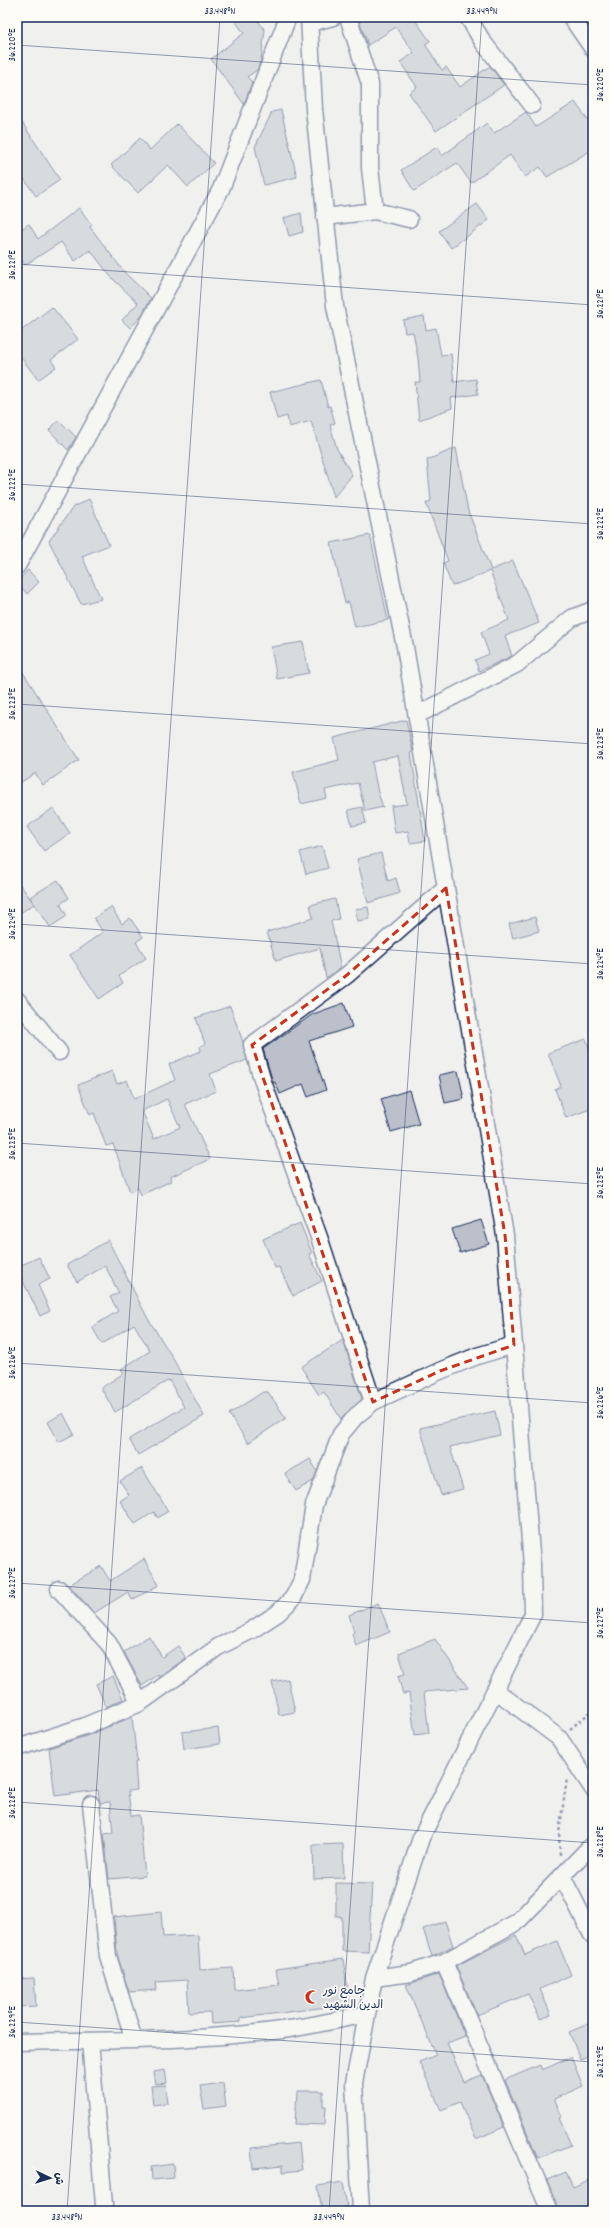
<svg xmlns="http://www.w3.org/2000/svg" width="610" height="2228" font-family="Dekko,'Playpen Sans Arabic',sans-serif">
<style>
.building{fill:#bbc0ca;stroke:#1b2f5e;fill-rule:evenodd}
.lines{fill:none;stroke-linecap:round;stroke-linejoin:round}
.minor-casing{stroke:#1b2f5e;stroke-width:19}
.path{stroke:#1b2f5e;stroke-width:2.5;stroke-dasharray:3 3;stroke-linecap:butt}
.minor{stroke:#fdfcf7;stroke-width:16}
.marked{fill:none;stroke:#c8321e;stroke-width:3;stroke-dasharray:8 5;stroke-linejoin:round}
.ticks{fill:none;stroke:#1b2f5e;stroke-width:1;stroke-opacity:0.45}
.labels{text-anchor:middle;stroke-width:3.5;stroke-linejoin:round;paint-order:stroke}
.poi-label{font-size:12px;fill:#1b2f5e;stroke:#fdfcf7;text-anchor:start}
.neatline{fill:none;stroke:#1b2f5e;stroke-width:1.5}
.ticks-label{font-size:10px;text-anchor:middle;fill:#1b2f5e}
</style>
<rect width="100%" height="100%" fill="#f0f0ee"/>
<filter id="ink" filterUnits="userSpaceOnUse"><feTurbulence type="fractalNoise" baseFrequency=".025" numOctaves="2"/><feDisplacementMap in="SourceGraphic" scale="8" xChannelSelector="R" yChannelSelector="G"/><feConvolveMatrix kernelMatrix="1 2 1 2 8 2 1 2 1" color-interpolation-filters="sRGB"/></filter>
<g filter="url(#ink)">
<path class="building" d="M 232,17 L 255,17 L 265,30 L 261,60 L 257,70 L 247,77 L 252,82 L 244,104 L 211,59 L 244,33 Z
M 358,17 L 413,17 L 430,41 L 425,44 L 442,70 L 446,67 L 460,87 L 490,66 L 504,85 L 436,131 L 409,93 L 417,87 L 400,62 L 414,53 L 396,27 L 368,45 Z
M 575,102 L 589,122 L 593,120 L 593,149 L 547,177 L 540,167 L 525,177 L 510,155 L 471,183 L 457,163 L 414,191 L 401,170 L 437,147 L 442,156 L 487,123 L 494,133 L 526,112 L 536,127 Z
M 281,110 L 297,177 L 264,185 L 255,147 L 272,112 Z
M 17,115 L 60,180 L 36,196 L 17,169 Z
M 177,124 L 214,163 L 188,187 L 168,165 L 138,193 L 111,165 L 140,138 L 150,150 Z
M 477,204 L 489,220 L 451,248 L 439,231 Z
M 79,208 L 92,225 L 90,227 L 125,273 L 151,298 L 140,318 L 130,328 L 122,320 L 138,303 L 112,278 L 90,250 L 75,261 L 61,242 L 25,265 L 17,252 L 17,232 L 29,224 L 38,239 Z
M 301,213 L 303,232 L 289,236 L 284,218 Z
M 52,307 L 78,339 L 51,360 L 56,367 L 38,380 L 17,352 L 17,334 Z
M 424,316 L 426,330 L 436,328 L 441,355 L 451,354 L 454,382 L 476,379 L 478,394 L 451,398 L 452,408 L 419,420 L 415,382 L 420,382 L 418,358 L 413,332 L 405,333 L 403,320 Z
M 321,380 L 328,407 L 330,406 L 335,423 L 330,425 L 337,449 L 352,475 L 334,497 L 311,421 L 289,427 L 287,416 L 277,419 L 270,392 Z
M 59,420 L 76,437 L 68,450 L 49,430 Z
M 456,448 L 468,511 L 491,570 L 513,561 L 539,623 L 505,636 L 512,656 L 479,671 L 475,660 L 489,654 L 481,632 L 509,620 L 490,571 L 452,586 L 443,563 L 448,561 L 426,503 L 431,501 L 427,460 Z
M 89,499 L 109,545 L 82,556 L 101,599 L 81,604 L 49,541 L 73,507 Z
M 370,535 L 388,620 L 355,627 L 349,602 L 345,603 L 331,543 Z
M 28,570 L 39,582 L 27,594 L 17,582 Z
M 303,642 L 309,673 L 277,679 L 271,647 Z
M 17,663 L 79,760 L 43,785 L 35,773 L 17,785 Z
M 406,720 L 413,752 L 411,753 L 425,841 L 410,843 L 408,831 L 395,833 L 391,806 L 407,804 L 398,756 L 372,762 L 378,793 L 383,807 L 365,811 L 358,783 L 325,790 L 327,798 L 301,804 L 293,772 L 339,760 L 334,738 Z
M 362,807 L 366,823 L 352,826 L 348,810 Z
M 53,808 L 70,833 L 44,851 L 27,827 Z
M 322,846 L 328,868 L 306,874 L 300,852 Z
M 381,853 L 388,881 L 396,878 L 400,893 L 368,903 L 357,859 Z
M 17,880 L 34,904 L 17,915 Z
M 58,880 L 69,898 L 60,904 L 67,916 L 50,927 L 30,897 Z
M 335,899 L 339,919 L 331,921 L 341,968 L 326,978 L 320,948 L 276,961 L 267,932 L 313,918 L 310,905 Z
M 111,907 L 122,924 L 130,918 L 143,937 L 136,942 L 146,958 L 119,976 L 123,983 L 99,999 L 70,955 L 103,932 L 94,918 Z
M 368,907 L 370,919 L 358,921 L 355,909 Z
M 535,917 L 539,931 L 513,938 L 509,924 Z
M 344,1003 L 352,1027 L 309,1041 L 326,1090 L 308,1097 L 303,1084 L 280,1094 L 275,1082 L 273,1083 L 263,1049 L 313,1014 Z
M 230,1006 L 243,1042 L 247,1060 L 210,1074 L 216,1091 L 185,1104 L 210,1159 L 170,1177 L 171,1181 L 141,1195 L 138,1188 L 130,1192 L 113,1144 L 106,1146 L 94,1113 L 90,1115 L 78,1085 L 112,1071 L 117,1084 L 127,1080 L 134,1099 L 175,1080 L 169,1064 L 201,1051 L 200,1046 L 205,1044 L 196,1018 ZM 167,1099 L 180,1127 L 154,1139 L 142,1111 Z
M 586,1039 L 593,1059 L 593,1108 L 566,1118 L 555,1089 L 561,1086 L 548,1053 Z
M 458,1071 L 464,1099 L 445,1103 L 439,1075 Z
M 409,1090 L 419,1124 L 391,1132 L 381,1099 Z
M 481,1220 L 489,1244 L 460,1253 L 452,1229 Z
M 300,1223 L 312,1253 L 309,1254 L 322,1281 L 293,1296 L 279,1267 L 275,1268 L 263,1239 Z
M 108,1240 L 147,1317 L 171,1355 L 204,1416 L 138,1455 L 129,1439 L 184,1407 L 169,1380 L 115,1412 L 101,1388 L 124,1373 L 121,1369 L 150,1351 L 134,1324 L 102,1344 L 92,1327 L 118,1311 L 110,1297 L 119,1293 L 105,1266 L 77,1282 L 67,1265 Z
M 39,1257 L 50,1279 L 38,1285 L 50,1311 L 40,1316 L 17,1269 L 17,1267 Z
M 343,1340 L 362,1399 L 341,1419 L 324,1392 L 319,1395 L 301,1367 Z
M 263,1392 L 268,1392 L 286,1418 L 248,1443 L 229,1414 Z
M 495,1411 L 500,1435 L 450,1447 L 463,1489 L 441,1495 L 420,1428 Z
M 63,1413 L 74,1434 L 59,1442 L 48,1422 Z
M 310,1459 L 317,1471 L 313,1481 L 296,1491 L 285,1474 Z
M 142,1468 L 168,1511 L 158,1518 L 154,1512 L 135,1524 L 120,1501 L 129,1495 L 120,1481 Z
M 144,1559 L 159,1585 L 132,1600 L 128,1592 L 94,1613 L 69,1585 L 101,1566 L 110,1581 Z
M 378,1603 L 390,1632 L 356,1646 L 352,1634 L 354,1632 L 349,1615 Z
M 149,1636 L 162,1657 L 178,1646 L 186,1658 L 159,1677 L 158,1675 L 142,1686 L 124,1652 Z
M 435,1639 L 468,1688 L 424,1692 L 429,1733 L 415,1735 L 409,1693 L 403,1694 L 398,1676 L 405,1674 L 399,1653 Z
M 113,1676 L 123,1699 L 106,1707 L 96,1684 Z
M 288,1679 L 295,1712 L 279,1715 L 272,1682 Z
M 132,1717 L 137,1762 L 135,1762 L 137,1790 L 128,1791 L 131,1816 L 139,1815 L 145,1876 L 109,1879 L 104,1834 L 113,1833 L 110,1802 L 100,1803 L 98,1790 L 55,1796 L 49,1748 L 89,1735 Z
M 218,1728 L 220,1744 L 184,1749 L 182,1732 Z
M 343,1844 L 344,1878 L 314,1879 L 313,1845 Z
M 336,1883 L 372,1884 L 368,1952 L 342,1951 L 342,1917 L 336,1917 Z
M 161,1912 L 163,1937 L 198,1935 L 200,1970 L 233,1968 L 234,1990 L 279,1985 L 276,1969 L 343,1959 L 350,2004 L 241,2018 L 241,2022 L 211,2024 L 210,2012 L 189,2013 L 187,1980 L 156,1982 L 157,1990 L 129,1992 L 117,1954 L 114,1917 Z
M 445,1921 L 453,1946 L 432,1956 L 423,1929 Z
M 516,1935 L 525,1955 L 557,1941 L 571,1975 L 540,1989 L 551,2015 L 540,2019 L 528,1994 L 477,2015 L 456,1966 Z
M 439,1974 L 465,2036 L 447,2043 L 464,2082 L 482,2075 L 504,2127 L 476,2139 L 460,2102 L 441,2110 L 419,2062 L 436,2055 L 406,1985 Z
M 34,1978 L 36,2006 L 17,2007 L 17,1979 Z
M 593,2022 L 593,2054 L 580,2059 L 569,2032 Z
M 571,2057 L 583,2086 L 554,2099 L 562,2117 L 559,2118 L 571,2145 L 538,2158 L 505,2080 L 540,2065 L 542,2070 Z
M 165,2070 L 167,2083 L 155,2084 L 153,2072 Z
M 223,2083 L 226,2106 L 204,2109 L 200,2086 Z
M 166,2085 L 168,2103 L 153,2105 L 151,2086 Z
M 297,2091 L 323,2091 L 323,2106 L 326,2106 L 325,2125 L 295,2124 Z
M 299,2143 L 302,2170 L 283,2172 L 283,2165 L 253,2168 L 251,2148 Z
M 173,2164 L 174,2178 L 152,2180 L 151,2167 Z
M 566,2172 L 573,2187 L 593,2178 L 593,2211 L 559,2211 L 547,2180 Z
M 343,2182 L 347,2206 L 343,2207 L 343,2211 L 322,2211 L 318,2186 Z"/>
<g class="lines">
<defs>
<path id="minor" d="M 309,17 L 314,109 L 335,306 L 405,647 L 505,1235 L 532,1565 L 533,1614 L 421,1838 L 374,1978 L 354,2083 L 361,2211
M 348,17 L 370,84 L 370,168 L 375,211
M 468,17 L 483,42 L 532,105
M 571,17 L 593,49
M 310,23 L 333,17
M 325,217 L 375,211 L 409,219
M 17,566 L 221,189 L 288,17
M 417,715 L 517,664 L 572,618 L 593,610
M 17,1000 L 59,1052
M 373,1402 L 320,1240 L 263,1082 L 252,1045 L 347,975 L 446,888
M 59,1589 L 109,1644 L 140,1703
M 495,1690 L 559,1738 L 593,1789
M 17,1748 L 85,1726 L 140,1703 L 218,1647 L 252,1630 L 278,1613 L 293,1598 L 302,1580 L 314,1505 L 341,1434 L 356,1416 L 373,1402 L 440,1371 L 477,1356 L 514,1345
M 91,1804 L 108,1956 L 134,2040
M 562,1876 L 593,1937
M 444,1962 L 550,2211
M 374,1978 L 411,1973 L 444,1962 L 517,1922 L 593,1844
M 90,2041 L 104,2205
M 17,2042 C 108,2040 199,2042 289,2029 C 315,2025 341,2019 367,2014"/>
</defs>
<use href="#minor" class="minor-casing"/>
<path class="path" d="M 570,1729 L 593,1710
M 560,1855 L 559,1833 L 567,1779"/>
<use href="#minor" class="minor"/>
</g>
</g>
<path d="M0 0H610V2228H0ZM 446,888 L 505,1235 L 514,1345 L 440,1371 L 373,1402 L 252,1045 L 347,975 Z" fill="#f0f0ee" fill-opacity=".55" fill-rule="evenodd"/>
<path class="marked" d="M 446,888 L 505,1235 L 514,1345 L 440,1371 L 373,1402 L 252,1045 L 347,975 Z"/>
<path class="ticks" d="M 17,45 L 593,85M 17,264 L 593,305M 17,484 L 593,524M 17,704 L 593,744M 17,924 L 593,964M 17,1143 L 593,1184M 17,1363 L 593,1403M 17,1583 L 593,1623M 17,1802 L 593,1843M 17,2022 L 593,2062M 67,2211 L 220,17M 329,2211 L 482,17M 591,2211 L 593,2180"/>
<defs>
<symbol id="mosque-bare" viewBox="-9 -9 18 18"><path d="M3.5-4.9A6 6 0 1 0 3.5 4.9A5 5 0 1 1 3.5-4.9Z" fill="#c8321e" stroke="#fdfcf7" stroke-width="2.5" paint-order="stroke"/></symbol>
</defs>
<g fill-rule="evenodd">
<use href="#mosque-bare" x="302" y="1987" width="20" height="20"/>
</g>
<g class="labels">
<g class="poi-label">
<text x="323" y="1994">جامع نور<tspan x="323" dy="14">الدين الشهيد</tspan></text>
</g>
</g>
<rect width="610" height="2228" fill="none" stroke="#fdfcf7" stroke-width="44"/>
<g transform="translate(50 2178) rotate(94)" stroke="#fdfcf7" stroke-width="3" paint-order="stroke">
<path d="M0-3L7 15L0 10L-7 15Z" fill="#1b2f5e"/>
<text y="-6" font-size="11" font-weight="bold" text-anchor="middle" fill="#1b2f5e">ش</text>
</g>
<rect x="22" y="22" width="566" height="2184" class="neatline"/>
<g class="ticks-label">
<text x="220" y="14">33.448°N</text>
<text x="482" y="14">33.449°N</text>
<text transform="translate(11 45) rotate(-90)" y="4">36.220°E</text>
<text transform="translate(599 85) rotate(-90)" y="4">36.220°E</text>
<text transform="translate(11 265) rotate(-90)" y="4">36.221°E</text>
<text transform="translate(599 304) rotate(-90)" y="4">36.221°E</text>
<text transform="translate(11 485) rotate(-90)" y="4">36.222°E</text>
<text transform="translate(599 524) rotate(-90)" y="4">36.222°E</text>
<text transform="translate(11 704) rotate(-90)" y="4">36.223°E</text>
<text transform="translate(599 744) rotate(-90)" y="4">36.223°E</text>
<text transform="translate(11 924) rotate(-90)" y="4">36.224°E</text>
<text transform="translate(599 964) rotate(-90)" y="4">36.224°E</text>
<text transform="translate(11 1144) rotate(-90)" y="4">36.225°E</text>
<text transform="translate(599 1183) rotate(-90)" y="4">36.225°E</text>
<text transform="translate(11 1363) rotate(-90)" y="4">36.226°E</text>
<text transform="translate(599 1403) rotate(-90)" y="4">36.226°E</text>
<text transform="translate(11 1583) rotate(-90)" y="4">36.227°E</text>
<text transform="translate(599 1623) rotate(-90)" y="4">36.227°E</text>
<text transform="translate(11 1803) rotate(-90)" y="4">36.228°E</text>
<text transform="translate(599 1842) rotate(-90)" y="4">36.228°E</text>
<text transform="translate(11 2022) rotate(-90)" y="4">36.229°E</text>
<text transform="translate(599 2062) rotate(-90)" y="4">36.229°E</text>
<text x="67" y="2220">33.448°N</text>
<text x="329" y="2220">33.449°N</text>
</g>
</svg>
